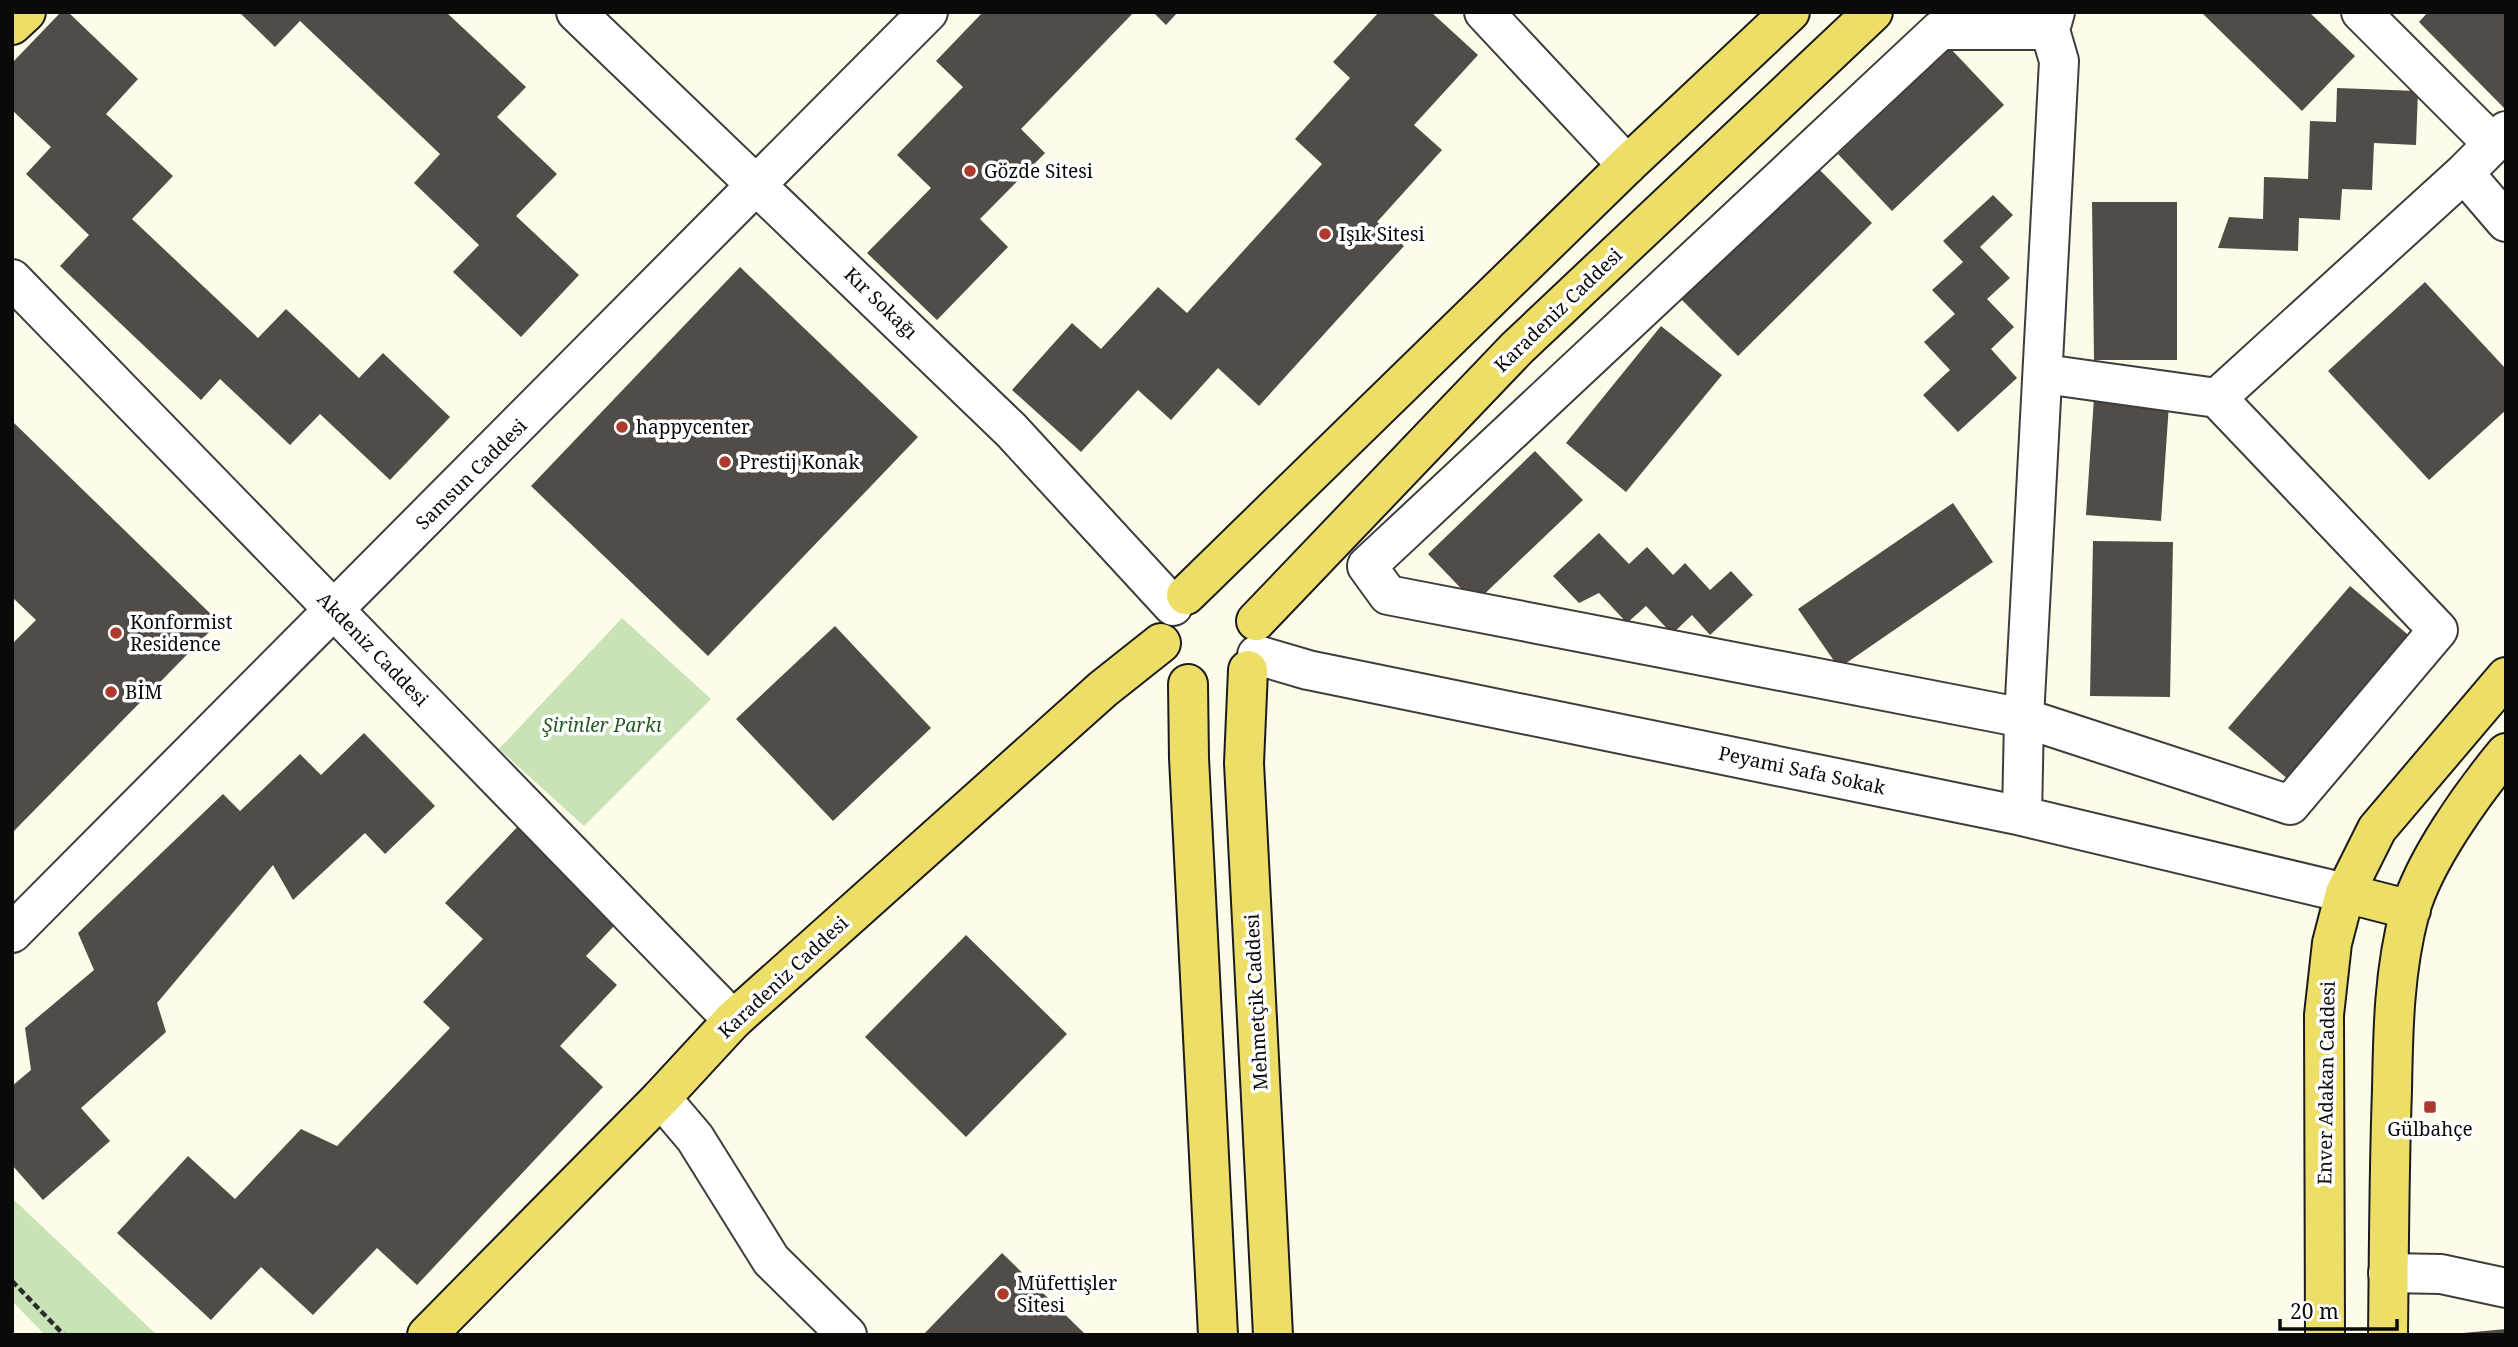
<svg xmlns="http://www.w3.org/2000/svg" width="2518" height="1347" font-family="'Noto Serif',serif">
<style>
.green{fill:#c8e4b6}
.building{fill:#514c47}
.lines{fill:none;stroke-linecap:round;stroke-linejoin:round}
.minor-casing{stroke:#3d3d3d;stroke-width:42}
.major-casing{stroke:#1b1b1b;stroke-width:42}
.path{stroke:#2c2c2c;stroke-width:4.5;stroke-dasharray:7 3.5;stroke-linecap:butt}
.minor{stroke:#fff;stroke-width:38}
.major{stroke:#edde68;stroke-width:38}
.poi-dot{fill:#ad392f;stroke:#fff;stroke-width:2.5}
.labels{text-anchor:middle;stroke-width:7;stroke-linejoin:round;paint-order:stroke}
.poi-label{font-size:19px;fill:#0a0a0a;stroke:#fff;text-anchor:start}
.street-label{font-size:19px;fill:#0a0a0a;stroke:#fff}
.park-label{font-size:19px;font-style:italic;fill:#255b21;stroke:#fff}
</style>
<rect width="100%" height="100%" fill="#fdfce8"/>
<path class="green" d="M 622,618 L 711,699 L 584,826 L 499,749 Z
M 12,1198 L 157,1335 L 45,1335 L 12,1301 Z"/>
<path class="building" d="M 61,12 L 68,12 L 138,79 L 106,114 L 173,176 L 132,219 L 258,338 L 286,309 L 359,378 L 383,353 L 450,417 L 390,480 L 320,414 L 290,445 L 220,379 L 201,400 L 60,266 L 89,235 L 26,174 L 51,147 L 12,110 L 12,63 Z
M 239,12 L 446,12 L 526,87 L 497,117 L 557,174 L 516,216 L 579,275 L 521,337 L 453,272 L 479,245 L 414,183 L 440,154 L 300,21 L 275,47 Z
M 983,12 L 1134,12 L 1021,129 L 1045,153 L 980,219 L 1008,247 L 937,320 L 867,253 L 931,188 L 897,155 L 963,87 L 936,61 Z
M 1153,12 L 1178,12 L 1166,25 Z
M 1379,12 L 1431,12 L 1478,55 L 1414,125 L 1442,150 L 1377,222 L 1404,246 L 1259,406 L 1218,368 L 1171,420 L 1138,390 L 1081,452 L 1012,390 L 1072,323 L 1101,349 L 1158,287 L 1187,313 L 1322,164 L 1295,139 L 1350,78 L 1333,62 Z
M 2201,12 L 2309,12 L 2355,56 L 2302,111 Z
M 2428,12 L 2506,12 L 2506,110 L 2419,22 Z
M 1950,48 L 2004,105 L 1892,211 L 1838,154 Z
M 2337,88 L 2418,91 L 2416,145 L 2374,143 L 2372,190 L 2342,189 L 2340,220 L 2299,218 L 2298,251 L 2218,248 L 2229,217 L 2263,219 L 2264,177 L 2308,179 L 2310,121 L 2336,122 Z
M 1812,162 L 1872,223 L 1738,356 L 1678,296 Z
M 1993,195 L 2013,215 L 1980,247 L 2010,278 L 1987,299 L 2014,327 L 1991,349 L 2017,378 L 1958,432 L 1923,395 L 1950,370 L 1924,342 L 1955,314 L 1932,290 L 1963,262 L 1943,241 Z
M 2092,202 L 2177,202 L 2177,360 L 2094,360 Z
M 740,267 L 918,437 L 708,656 L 531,486 Z
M 2425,282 L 2506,369 L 2506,410 L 2429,480 L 2328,371 Z
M 1661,326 L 1722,375 L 1626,492 L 1566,443 Z
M 2094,398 L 2169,404 L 2161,521 L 2086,515 Z
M 12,421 L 219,622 L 12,833 L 12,644 L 36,620 L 12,597 Z
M 1535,451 L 1583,500 L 1475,603 L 1428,554 Z
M 1953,503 L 1993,562 L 1839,668 L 1798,609 Z
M 1599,533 L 1629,564 L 1647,547 L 1673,575 L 1685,563 L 1710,590 L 1731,571 L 1753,595 L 1710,635 L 1692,615 L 1672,634 L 1646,606 L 1627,623 L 1599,593 L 1579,603 L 1553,576 Z
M 2093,541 L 2173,542 L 2170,697 L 2090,696 Z
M 2350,586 L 2412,638 L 2289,780 L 2228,728 Z
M 835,626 L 931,728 L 833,821 L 736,719 Z
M 364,733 L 435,806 L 385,854 L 365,833 L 293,900 L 273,865 L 157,1003 L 166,1032 L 81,1108 L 110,1141 L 43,1200 L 12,1165 L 12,1086 L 31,1070 L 25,1028 L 94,970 L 78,933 L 223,794 L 240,811 L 300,754 L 321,775 Z
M 525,819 L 625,914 L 586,956 L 617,985 L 560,1046 L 603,1087 L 417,1285 L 377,1248 L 313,1315 L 261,1267 L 211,1320 L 117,1233 L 188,1156 L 235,1199 L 301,1129 L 337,1146 L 450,1028 L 423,1002 L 483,939 L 445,903 Z
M 966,935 L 1067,1034 L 966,1137 L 865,1037 Z
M 1002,1253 L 1086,1335 L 923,1335 Z
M 2506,1329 L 2506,1335 L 2463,1335 L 2463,1333 Z"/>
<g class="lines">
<defs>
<path id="minor" d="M 576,12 L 1011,430 L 1173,606
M 1484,12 L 1627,165
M 2361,12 L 2493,144
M 2050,30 L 1940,30 L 1367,566 L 1388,595 L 2024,718 L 2290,805 L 2438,630 L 2217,398 L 2464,173 L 2506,131
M 2464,173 L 2506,222
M 12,279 L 733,1020
M 2044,374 L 2217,398
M 1257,655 L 1308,670 L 2022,816 L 2345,893
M 2022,816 L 2024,718 L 2059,61 L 2050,30 L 2055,12
M 12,933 L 928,12
M 661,1098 L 695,1138 L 771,1260 L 847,1335
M 2388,1273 L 2441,1274 L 2506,1288"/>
<path id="major" d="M 12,25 L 26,12
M 1186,595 L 1627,165 L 1790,12
M 1256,621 L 1517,348 L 1873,12
M 1248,670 L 1244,763 L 1273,1335
M 1188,684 L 1189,758 L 1218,1335
M 2345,893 L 2411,910
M 427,1335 L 661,1098 L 733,1020 L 1103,689 L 1161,643
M 2325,1335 L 2324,1015 L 2332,943 L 2345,893 L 2377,829 L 2506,677
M 2388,1335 C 2389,1253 2389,1172 2392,1090 C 2393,1030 2394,970 2410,911 C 2424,861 2472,794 2506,753"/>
</defs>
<use href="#minor" class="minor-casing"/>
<use href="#major" class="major-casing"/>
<path class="path" d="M 12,1281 L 64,1335"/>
<use href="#minor" class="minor"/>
<use href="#major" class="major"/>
</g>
<g class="poi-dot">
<circle cx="970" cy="171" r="7"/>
<circle cx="1325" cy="234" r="7"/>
<circle cx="622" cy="427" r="7"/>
<circle cx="725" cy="462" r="7"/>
<circle cx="116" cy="633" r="7"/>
<circle cx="111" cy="692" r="7"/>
<rect x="2423" y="1100" width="14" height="14" rx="3.5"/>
<circle cx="1003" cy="1294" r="7"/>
</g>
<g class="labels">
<g class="poi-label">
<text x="984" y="178">Gözde Sitesi</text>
<text x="1339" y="241">Işık Sitesi</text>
<text x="636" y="434">happycenter</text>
<text x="739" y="469">Prestij Konak</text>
<text x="130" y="629">Konformist<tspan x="130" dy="22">Residence</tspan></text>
<text x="125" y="699">BİM</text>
<text x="2430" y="1136" text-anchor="middle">Gülbahçe</text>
<text x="1017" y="1290">Müfettişler<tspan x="1017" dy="22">Sitesi</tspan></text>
</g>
<g class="street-label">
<text transform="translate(881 303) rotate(44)" y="7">Kır Sokağı</text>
<text transform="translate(1558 310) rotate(-44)" y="7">Karadeniz Caddesi</text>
<text transform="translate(471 474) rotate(-45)" y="7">Samsun Caddesi</text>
<text transform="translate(373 649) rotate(46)" y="7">Akdeniz Caddesi</text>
<text transform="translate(1802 770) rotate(12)" y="7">Peyami Safa Sokak</text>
<text transform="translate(783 977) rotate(-43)" y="7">Karadeniz Caddesi</text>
<text transform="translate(1256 1002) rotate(-93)" y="7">Mehmetçik Caddesi</text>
<text transform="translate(2326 1083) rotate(-89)" y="7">Enver Adakan Caddesi</text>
</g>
<g class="park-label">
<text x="602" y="732">Şirinler Parkı</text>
</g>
</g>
<rect width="2518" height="1347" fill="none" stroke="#0a0a0a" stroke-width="28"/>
<path d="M2280 1319v10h117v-10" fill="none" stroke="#0a0a0a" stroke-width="3.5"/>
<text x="2290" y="1319" font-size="21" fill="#0a0a0a" stroke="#ffffff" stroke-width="5" paint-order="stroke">20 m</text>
</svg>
